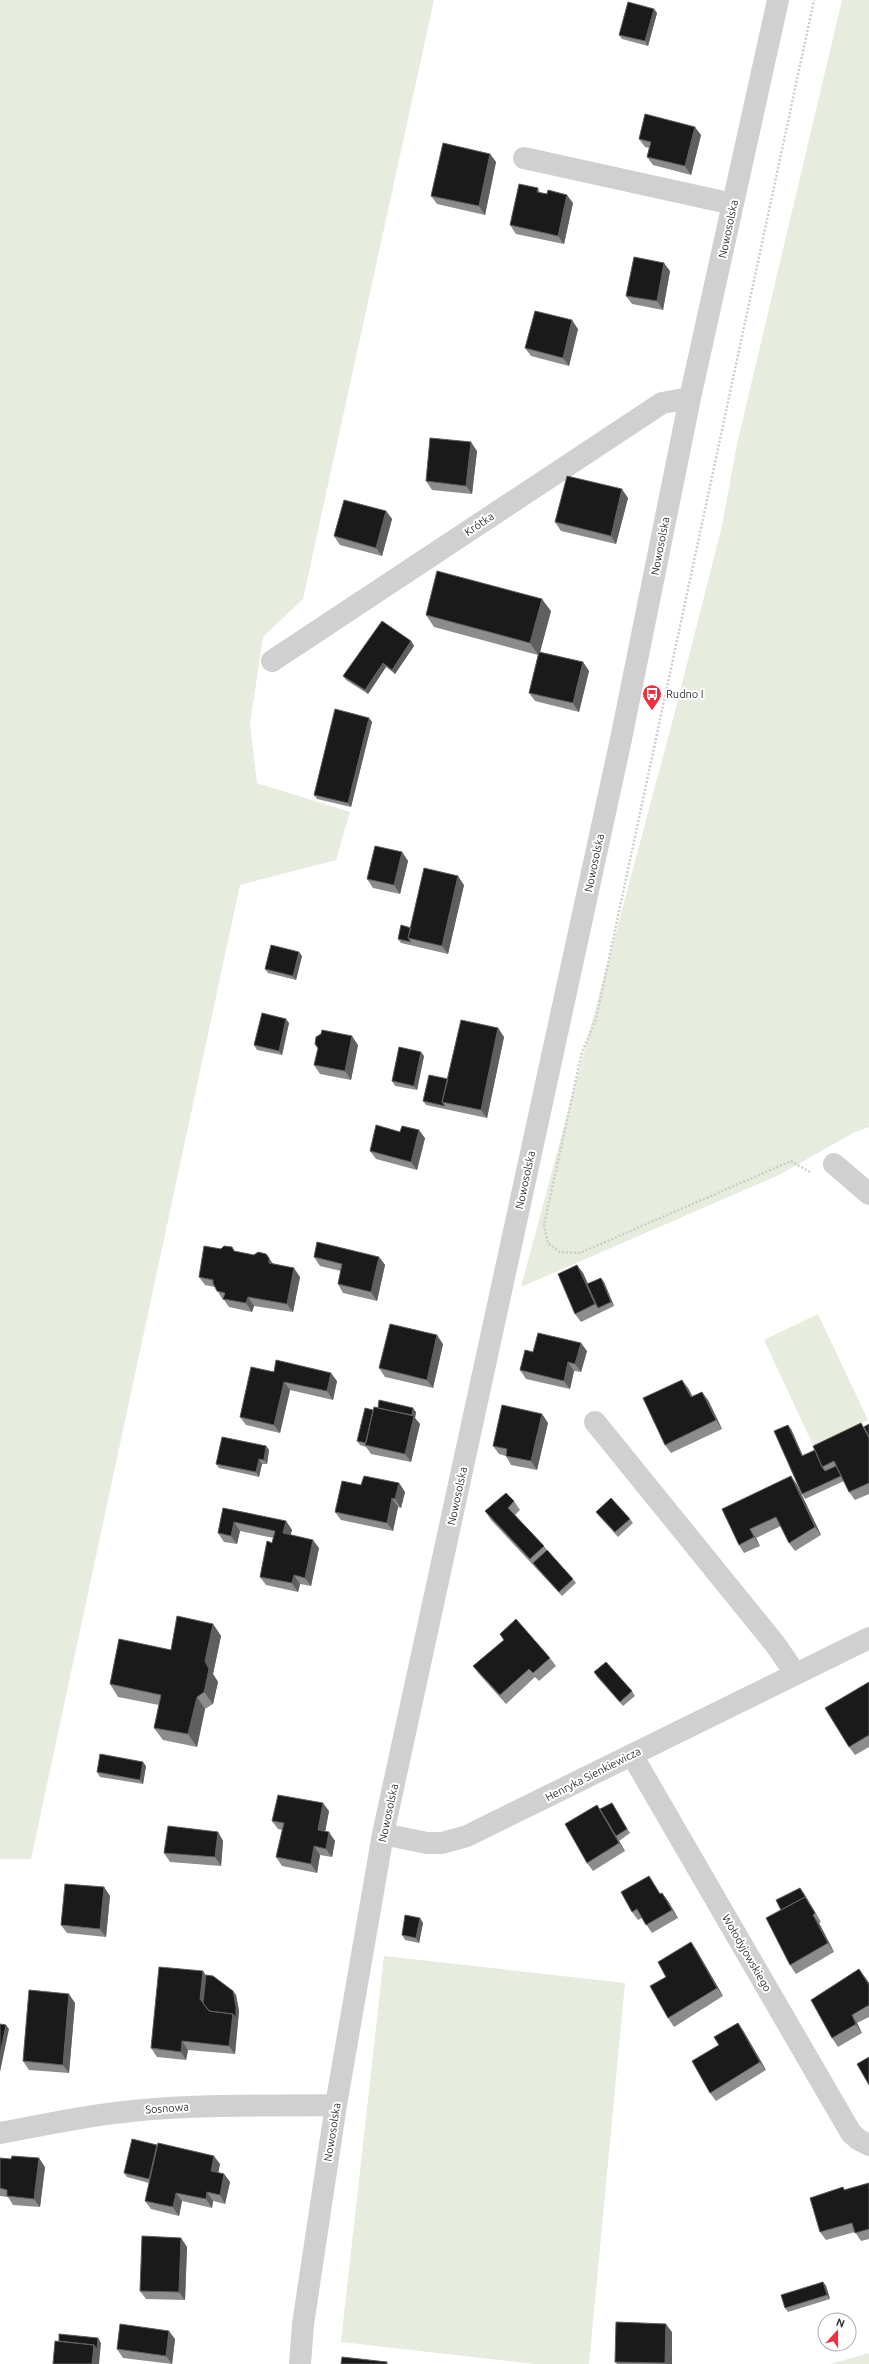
<svg xmlns="http://www.w3.org/2000/svg" width="869" height="2364" font-family="Ubuntu,sans-serif">
<style>
.green{fill:#e6ecde}
.lines{fill:none;stroke-linecap:round;stroke-linejoin:round}
.path{stroke:#cdcdcd;stroke-width:2.5;stroke-dasharray:2 2;stroke-linecap:butt}
.minor{stroke:#d0d0d0;stroke-width:22}
.wall{fill:#8c8c8c}
.shaded-wall{fill:#5f5f5f}
.building{fill:#1a1a1a;stroke:#5f5f5f}
.labels{text-anchor:middle;stroke-width:4;stroke-linejoin:round;paint-order:stroke}
.street-label{font-size:11px;fill:#333;stroke:#fff}
.poi-label{font-size:11px;fill:#333;stroke:#fff;text-anchor:start}
</style>
<rect width="100%" height="100%" fill="#fff"/>
<path class="green" d="M 0,0 L 434,0 L 303,599 L 263,637 L 250,724 L 257,783 L 350,812 L 336,860 L 240,885 L 31,1859 L 0,1859 Z
M 842,0 L 869,0 L 869,1127 L 853,1133 L 779,1175 L 521,1287 L 672,723 L 722,526 L 737,444 Z
M 818,1314 L 868,1420 L 813,1445 L 764,1340 Z
M 384,1956 L 625,1983 L 589,2364 L 535,2364 L 341,2342 Z
M 869,2353 L 869,2364 L 829,2364 L 834,2363 Z"/>
<g class="lines">
<path class="path" d="M 810,1172 L 791,1161 L 580,1253 L 560,1252 L 548,1243 L 544,1225 L 582,1052 L 596,1019 L 814,0"/>
<path class="minor" d="M 524,158 L 733,204
M 272,661 L 662,403 L 690,398
M 834,1164 L 869,1194
M 595,1422 L 775,1644 L 795,1673
M 632,1755 L 851,2133 L 859,2140 L 869,2145
M 383,1834 L 427,1843 L 442,1843 L 467,1836 L 869,1638
M 0,2133 C 44,2125 88,2115 132,2111 C 200,2104 268,2106 336,2105
M 300,2364 L 303,2324 L 336,2105 L 383,1834 L 621,739 L 690,398 L 778,0"/>
</g>
<path class="wall" d="M 654,9 L 657,13 L 648,46 L 622,39 L 619,35 Z
M 701,135 L 691,175 L 653,165 L 647,157 L 649,148 L 645,147 L 639,139 Z
M 490,154 L 496,162 L 485,215 L 437,204 L 431,196 Z
M 538,188 L 540,193 L 547,194 L 573,203 L 564,244 L 516,234 L 510,225 Z
M 670,271 L 663,310 L 632,304 L 626,296 Z
M 578,329 L 569,366 L 531,356 L 525,348 Z
M 477,451 L 472,494 L 432,490 L 426,481 Z
M 628,498 L 616,544 L 561,531 L 555,522 Z
M 386,511 L 392,519 L 382,556 L 340,545 L 334,536 Z
M 551,611 L 540,652 L 583,662 L 589,671 L 579,712 L 535,701 L 529,693 L 538,655 L 434,627 L 426,615 Z
M 411,641 L 414,646 L 395,674 L 386,667 L 368,694 L 346,680 L 343,676 Z
M 369,718 L 372,722 L 351,807 L 317,799 L 314,795 Z
M 402,852 L 408,861 L 400,894 L 373,888 L 367,879 Z
M 464,885 L 448,954 L 401,943 L 398,939 L 411,928 Z
M 302,956 L 296,980 L 268,973 L 265,969 Z
M 289,1023 L 282,1055 L 257,1050 L 254,1045 Z
M 498,1028 L 504,1037 L 487,1118 L 426,1105 L 423,1101 L 448,1079 Z
M 358,1045 L 351,1080 L 320,1074 L 314,1065 Z
M 424,1056 L 417,1090 L 395,1086 L 392,1081 Z
M 425,1138 L 417,1170 L 376,1159 L 370,1151 Z
M 235,1252 L 273,1264 L 300,1277 L 293,1312 L 254,1306 L 252,1312 L 229,1307 L 224,1300 L 223,1300 L 215,1287 L 205,1285 L 199,1277 Z
M 314,1257 L 379,1257 L 385,1265 L 377,1301 L 343,1293 L 338,1284 L 341,1271 L 320,1266 Z
M 577,1265 L 583,1273 L 588,1284 L 604,1282 L 614,1306 L 581,1322 L 575,1314 Z
M 443,1344 L 433,1388 L 385,1377 L 379,1368 Z
M 587,1351 L 581,1372 L 574,1371 L 570,1389 L 526,1379 L 520,1370 L 533,1352 Z
M 274,1372 L 337,1381 L 333,1400 L 290,1390 L 280,1433 L 246,1425 L 240,1417 Z
M 688,1388 L 692,1396 L 708,1400 L 722,1429 L 671,1453 L 665,1445 Z
M 378,1408 L 416,1412 L 415,1418 L 420,1424 L 411,1462 L 371,1454 L 366,1447 L 360,1445 L 357,1441 L 373,1410 Z
M 542,1414 L 548,1423 L 537,1470 L 511,1465 L 506,1456 L 499,1454 L 493,1446 Z
M 869,1424 L 869,1494 L 855,1500 L 849,1492 L 844,1481 L 805,1499 L 802,1494 L 791,1429 L 803,1456 Z
M 266,1446 L 269,1450 L 267,1464 L 262,1464 L 259,1477 L 219,1468 L 216,1464 Z
M 791,1476 L 797,1485 L 821,1535 L 795,1551 L 789,1543 L 781,1526 L 756,1538 L 760,1546 L 744,1553 L 739,1545 Z
M 399,1483 L 405,1492 L 401,1508 L 398,1507 L 393,1531 L 341,1520 L 335,1512 L 361,1485 Z
M 514,1501 L 520,1510 L 515,1515 L 544,1546 L 547,1550 L 573,1579 L 576,1583 L 562,1596 L 491,1520 L 485,1511 Z
M 223,1508 L 286,1521 L 292,1530 L 290,1535 L 319,1548 L 311,1586 L 300,1584 L 298,1592 L 266,1585 L 260,1577 L 274,1538 L 240,1531 L 237,1544 L 224,1542 L 218,1533 Z
M 596,1512 L 630,1519 L 633,1523 L 618,1537 L 599,1516 Z
M 213,1624 L 221,1636 L 213,1674 L 218,1682 L 213,1704 L 205,1709 L 197,1747 L 163,1740 L 154,1728 L 159,1705 L 118,1697 L 110,1684 L 171,1650 Z
M 500,1634 L 550,1658 L 556,1666 L 539,1681 L 535,1677 L 506,1704 L 479,1674 L 473,1666 L 504,1640 Z
M 594,1672 L 632,1691 L 635,1696 L 623,1706 L 597,1677 Z
M 869,1682 L 869,1747 L 855,1755 L 849,1747 Z
M 146,1766 L 143,1784 L 100,1777 L 97,1772 Z
M 612,1803 L 630,1833 L 619,1841 L 625,1851 L 593,1871 L 587,1863 L 597,1805 L 600,1809 Z
M 329,1811 L 325,1831 L 335,1841 L 332,1857 L 320,1855 L 317,1873 L 282,1866 L 276,1857 L 282,1830 L 278,1829 L 272,1821 Z
M 218,1832 L 223,1841 L 221,1866 L 170,1862 L 164,1853 Z
M 649,1876 L 660,1894 L 662,1893 L 668,1901 L 678,1918 L 652,1933 L 642,1918 L 638,1920 L 632,1912 Z
M 104,1887 L 110,1896 L 106,1937 L 67,1933 L 61,1925 Z
M 803,1892 L 821,1922 L 819,1923 L 834,1952 L 796,1974 L 790,1965 L 781,1910 Z
M 420,1918 L 423,1923 L 419,1943 L 405,1940 L 402,1935 Z
M 691,1942 L 697,1951 L 723,1996 L 674,2027 L 668,2018 L 666,1977 Z
M 206,1975 L 236,1995 L 239,2011 L 235,2054 L 188,2050 L 186,2060 L 157,2057 L 151,2048 Z
M 865,1977 L 869,1983 L 869,2017 L 857,2023 L 862,2033 L 838,2047 L 832,2038 Z
M 75,2003 L 69,2073 L 29,2070 L 23,2061 Z
M 738,2023 L 744,2032 L 766,2070 L 716,2101 L 710,2093 L 719,2045 Z
M 157,2145 L 158,2146 L 220,2164 L 218,2172 L 224,2174 L 230,2182 L 225,2204 L 213,2201 L 212,2208 L 182,2201 L 179,2216 L 151,2209 L 145,2201 L 149,2183 L 127,2177 L 124,2173 Z
M 0,2158 L 45,2167 L 40,2207 L 13,2205 L 8,2197 L 0,2196 Z
M 869,2183 L 869,2239 L 861,2241 L 855,2232 L 826,2240 L 820,2232 L 843,2187 L 845,2190 Z
M 181,2238 L 187,2247 L 185,2300 L 146,2299 L 140,2291 Z
M 823,2282 L 826,2286 L 830,2299 L 788,2312 L 785,2308 Z
M 672,2332 L 672,2364 L 617,2364 L 615,2362 Z
M 175,2339 L 172,2364 L 123,2358 L 117,2349 Z"/>
<path class="shaded-wall" d="M 654,9 L 657,13 L 648,46 L 645,41 Z
M 695,127 L 701,135 L 691,175 L 685,166 Z
M 490,154 L 496,162 L 485,215 L 479,206 Z
M 567,195 L 573,203 L 564,244 L 558,236 Z
M 664,263 L 670,271 L 663,310 L 657,301 Z
M 572,320 L 578,329 L 569,366 L 563,358 Z
M 471,442 L 477,451 L 472,494 L 466,486 Z
M 622,489 L 628,498 L 616,544 L 611,536 Z
M 386,511 L 392,519 L 382,556 L 376,548 Z
M 542,599 L 551,611 L 539,656 L 530,643 Z
M 411,641 L 414,646 L 395,674 L 392,670 Z
M 583,662 L 589,671 L 579,712 L 573,703 Z
M 383,663 L 386,667 L 368,694 L 365,690 Z
M 369,718 L 372,722 L 351,807 L 348,803 Z
M 402,852 L 408,861 L 400,894 L 394,885 Z
M 458,876 L 464,885 L 448,954 L 442,946 Z
M 299,952 L 302,956 L 296,980 L 293,976 Z
M 286,1019 L 289,1023 L 282,1055 L 279,1051 Z
M 498,1028 L 504,1037 L 487,1118 L 481,1110 Z
M 352,1036 L 358,1045 L 351,1080 L 345,1071 Z
M 421,1052 L 424,1056 L 417,1090 L 414,1086 Z
M 419,1130 L 425,1138 L 417,1170 L 411,1162 Z
M 379,1257 L 385,1265 L 377,1301 L 371,1292 Z
M 269,1258 L 275,1267 L 269,1263 Z
M 577,1265 L 583,1273 L 599,1308 L 598,1308 L 595,1304 Z
M 294,1268 L 300,1277 L 293,1312 L 287,1304 Z
M 601,1278 L 604,1282 L 614,1306 L 611,1302 Z
M 248,1297 L 254,1306 L 252,1312 L 246,1303 Z
M 437,1335 L 443,1344 L 433,1388 L 427,1380 Z
M 581,1343 L 587,1351 L 581,1372 L 575,1364 Z
M 568,1362 L 574,1371 L 570,1389 L 564,1381 Z
M 331,1373 L 337,1381 L 333,1400 L 327,1391 Z
M 682,1380 L 688,1388 L 697,1405 L 691,1397 Z
M 284,1382 L 290,1390 L 280,1433 L 274,1425 Z
M 702,1392 L 708,1400 L 722,1429 L 716,1420 Z
M 413,1408 L 416,1412 L 415,1418 L 420,1424 L 411,1462 L 405,1454 L 411,1419 Z
M 542,1414 L 548,1423 L 537,1470 L 531,1461 Z
M 788,1425 L 791,1429 L 805,1461 L 802,1456 Z
M 266,1446 L 269,1450 L 267,1464 L 264,1460 Z
M 259,1459 L 262,1464 L 259,1477 L 256,1472 Z
M 791,1476 L 797,1485 L 821,1535 L 815,1527 Z
M 399,1483 L 405,1492 L 401,1508 L 395,1499 Z
M 392,1498 L 398,1507 L 393,1531 L 387,1523 Z
M 286,1521 L 292,1530 L 289,1541 L 283,1533 Z
M 234,1522 L 240,1531 L 237,1544 L 231,1536 Z
M 750,1529 L 756,1538 L 760,1546 L 754,1537 Z
M 313,1540 L 319,1548 L 311,1586 L 305,1578 Z
M 294,1575 L 300,1584 L 298,1592 L 292,1583 Z
M 213,1624 L 221,1636 L 213,1674 L 218,1682 L 213,1704 L 204,1692 L 205,1661 Z
M 197,1697 L 205,1709 L 197,1747 L 188,1734 Z
M 143,1762 L 146,1766 L 143,1784 L 140,1780 Z
M 323,1803 L 329,1811 L 324,1838 L 318,1830 Z
M 597,1805 L 603,1814 L 616,1836 L 625,1851 L 619,1843 Z
M 218,1832 L 223,1841 L 221,1866 L 215,1857 Z
M 329,1832 L 335,1841 L 332,1857 L 326,1849 Z
M 314,1846 L 320,1855 L 317,1873 L 311,1864 Z
M 104,1887 L 110,1896 L 106,1937 L 100,1929 Z
M 800,1888 L 803,1892 L 821,1922 L 805,1897 Z
M 662,1893 L 668,1901 L 678,1918 L 672,1910 Z
M 813,1915 L 819,1923 L 834,1952 L 828,1943 Z
M 420,1918 L 423,1923 L 419,1943 L 416,1938 Z
M 691,1942 L 697,1951 L 723,1996 L 717,1988 Z
M 859,1969 L 865,1977 L 869,1983 L 869,1985 Z
M 203,1971 L 209,1980 L 206,2007 L 200,1999 Z
M 233,1991 L 236,1995 L 239,2011 L 235,2054 L 229,2046 Z
M 69,1994 L 75,2003 L 69,2073 L 63,2065 Z
M 852,2015 L 857,2023 L 862,2033 L 856,2024 Z
M 738,2023 L 744,2032 L 766,2070 L 760,2062 Z
M 6,2025 L 9,2029 L 0,2072 L 0,2054 Z
M 182,2041 L 188,2050 L 186,2060 L 181,2052 Z
M 157,2145 L 160,2149 L 152,2183 L 149,2179 Z
M 214,2156 L 220,2164 L 217,2179 L 211,2171 Z
M 39,2158 L 45,2167 L 40,2207 L 34,2199 Z
M 224,2174 L 230,2182 L 225,2204 L 220,2195 Z
M 207,2192 L 213,2201 L 212,2208 L 206,2199 Z
M 176,2193 L 182,2201 L 179,2216 L 173,2207 Z
M 181,2238 L 187,2247 L 185,2300 L 179,2292 Z
M 823,2282 L 826,2286 L 830,2299 L 827,2295 Z
M 666,2324 L 672,2332 L 672,2364 L 666,2364 L 665,2363 Z
M 169,2331 L 175,2339 L 172,2364 L 166,2356 Z
M 98,2338 L 101,2343 L 99,2364 L 92,2364 L 94,2345 Z"/>
<path class="building" d="M 628,2 L 654,9 L 645,41 L 619,35 Z
M 645,114 L 695,127 L 685,166 L 647,157 L 651,142 L 639,139 Z
M 443,143 L 490,154 L 479,206 L 431,196 Z
M 519,184 L 538,188 L 537,192 L 547,194 L 548,190 L 567,195 L 558,236 L 510,225 Z
M 634,257 L 664,263 L 657,301 L 626,296 Z
M 535,311 L 572,320 L 563,358 L 525,348 Z
M 430,438 L 471,442 L 466,486 L 426,481 Z
M 567,476 L 622,489 L 611,536 L 555,522 Z
M 344,500 L 386,511 L 376,548 L 334,536 Z
M 437,571 L 542,599 L 530,643 L 426,615 Z
M 382,621 L 411,641 L 392,670 L 383,663 L 365,690 L 343,676 Z
M 539,652 L 583,662 L 573,703 L 529,693 Z
M 335,709 L 369,718 L 348,803 L 314,795 Z
M 375,846 L 402,852 L 394,885 L 367,879 Z
M 424,868 L 458,876 L 442,946 L 408,938 Z
M 401,925 L 411,928 L 408,938 L 411,942 L 398,939 Z
M 271,945 L 299,952 L 293,976 L 265,969 Z
M 262,1013 L 286,1019 L 279,1051 L 254,1045 Z
M 461,1020 L 498,1028 L 481,1110 L 442,1102 Z
M 322,1030 L 352,1036 L 345,1071 L 314,1065 L 318,1048 L 315,1044 L 316,1037 L 321,1034 Z
M 399,1047 L 421,1052 L 414,1086 L 392,1081 Z
M 429,1075 L 448,1079 L 442,1102 L 445,1106 L 423,1101 Z
M 376,1125 L 400,1132 L 402,1126 L 419,1130 L 411,1162 L 370,1151 Z
M 317,1242 L 379,1257 L 371,1292 L 338,1284 L 342,1264 L 314,1257 Z
M 204,1246 L 221,1249 L 224,1246 L 232,1247 L 234,1251 L 254,1255 L 258,1252 L 266,1254 L 269,1258 L 269,1263 L 294,1268 L 287,1304 L 248,1297 L 246,1303 L 223,1299 L 225,1293 L 217,1291 L 213,1283 L 213,1280 L 199,1277 Z
M 577,1265 L 595,1304 L 575,1314 L 558,1274 Z
M 601,1278 L 611,1302 L 598,1308 L 587,1284 Z
M 390,1324 L 437,1335 L 427,1380 L 379,1368 Z
M 538,1333 L 581,1343 L 575,1364 L 568,1362 L 564,1381 L 520,1370 L 525,1350 L 533,1352 Z
M 276,1360 L 331,1373 L 327,1391 L 284,1382 L 274,1425 L 240,1417 L 251,1367 L 274,1372 Z
M 682,1380 L 691,1397 L 702,1392 L 716,1420 L 665,1445 L 643,1398 Z
M 379,1400 L 413,1408 L 412,1415 L 378,1408 Z
M 502,1405 L 542,1414 L 531,1461 L 506,1456 L 507,1449 L 493,1446 Z
M 374,1407 L 414,1416 L 405,1454 L 365,1445 Z
M 365,1408 L 373,1410 L 366,1443 L 357,1441 Z
M 861,1423 L 869,1438 L 869,1483 L 849,1492 L 834,1461 L 822,1467 L 813,1446 Z
M 869,1424 L 869,1436 L 864,1427 Z
M 788,1425 L 802,1456 L 815,1450 L 822,1467 L 825,1471 L 836,1466 L 841,1476 L 802,1494 L 774,1431 Z
M 222,1437 L 266,1446 L 264,1460 L 259,1459 L 256,1472 L 216,1464 Z
M 364,1476 L 399,1483 L 395,1499 L 392,1498 L 387,1523 L 335,1512 L 342,1481 L 361,1485 Z
M 791,1476 L 815,1527 L 789,1543 L 776,1517 L 750,1529 L 754,1537 L 739,1545 L 722,1509 Z
M 506,1493 L 514,1501 L 508,1508 L 544,1546 L 530,1559 L 485,1511 Z
M 611,1498 L 630,1519 L 615,1532 L 596,1512 Z
M 223,1508 L 286,1521 L 283,1533 L 313,1540 L 305,1578 L 294,1575 L 292,1583 L 260,1577 L 267,1541 L 272,1543 L 275,1531 L 234,1522 L 231,1536 L 218,1533 Z
M 547,1550 L 573,1579 L 559,1592 L 533,1563 Z
M 177,1616 L 213,1624 L 205,1661 L 209,1669 L 204,1692 L 197,1697 L 188,1734 L 154,1728 L 161,1695 L 110,1684 L 119,1639 L 171,1650 Z
M 516,1619 L 550,1658 L 533,1673 L 529,1669 L 500,1695 L 473,1666 L 504,1640 L 500,1634 Z
M 606,1662 L 632,1691 L 620,1702 L 594,1672 Z
M 869,1682 L 869,1735 L 849,1747 L 825,1708 Z
M 100,1754 L 143,1762 L 140,1780 L 97,1772 Z
M 278,1795 L 323,1803 L 318,1830 L 329,1832 L 326,1849 L 314,1846 L 311,1864 L 276,1857 L 284,1823 L 272,1821 Z
M 612,1803 L 627,1829 L 616,1836 L 600,1809 Z
M 597,1805 L 619,1843 L 587,1863 L 565,1824 Z
M 168,1826 L 218,1832 L 215,1857 L 164,1853 Z
M 649,1876 L 660,1894 L 662,1893 L 672,1910 L 646,1925 L 637,1909 L 632,1912 L 621,1892 Z
M 65,1884 L 104,1887 L 100,1929 L 61,1925 Z
M 800,1888 L 808,1901 L 805,1897 L 781,1910 L 776,1900 Z
M 805,1897 L 815,1913 L 813,1915 L 828,1943 L 790,1965 L 766,1918 Z
M 405,1915 L 420,1918 L 416,1938 L 402,1935 Z
M 691,1942 L 717,1988 L 668,2018 L 650,1986 L 666,1977 L 658,1962 Z
M 159,1967 L 203,1971 L 200,1999 L 209,2011 L 233,2014 L 229,2046 L 182,2041 L 181,2052 L 151,2048 Z
M 859,1969 L 869,1985 L 869,2005 L 852,2015 L 856,2024 L 832,2038 L 811,2000 Z
M 206,1975 L 213,1976 L 233,1991 L 236,2007 L 236,2018 L 233,2014 L 209,2011 L 203,2003 Z
M 29,1990 L 69,1994 L 63,2065 L 23,2061 Z
M 738,2023 L 760,2062 L 710,2093 L 692,2061 L 719,2045 L 714,2037 Z
M 0,2024 L 6,2025 L 0,2054 Z
M 869,2057 L 869,2085 L 857,2064 Z
M 132,2139 L 157,2145 L 149,2179 L 124,2173 Z
M 158,2143 L 214,2156 L 211,2171 L 224,2174 L 220,2195 L 207,2192 L 206,2199 L 176,2193 L 173,2207 L 145,2201 Z
M 12,2156 L 39,2158 L 34,2199 L 7,2196 L 7,2190 L 0,2188 L 0,2158 L 11,2159 Z
M 869,2183 L 869,2229 L 855,2233 L 852,2223 L 820,2232 L 810,2198 L 843,2187 L 844,2190 Z
M 142,2236 L 181,2238 L 179,2292 L 140,2291 Z
M 823,2282 L 827,2295 L 785,2308 L 781,2295 Z
M 616,2322 L 666,2324 L 665,2363 L 615,2362 Z
M 120,2324 L 169,2331 L 166,2356 L 117,2349 Z
M 59,2334 L 98,2338 L 97,2349 L 94,2345 L 59,2341 Z
M 55,2341 L 94,2345 L 92,2364 L 53,2364 Z
M 342,2357 L 387,2362 L 387,2364 L 341,2364 Z"/>
<defs>
<symbol id="bus-pin" viewBox="-11 -11 22 30"><path d="M0 17L-7.5 6A9.5 9.5 0 1 1 7.5 6Z" fill="#ee313f" stroke="#fff"/><path d="M-5-6H5V4H4V6H2V4H-2V6H-4V4H-5ZM-3.5-4V0h7V-4ZM-3.5 1.2v1.5H-2V1.2ZM2 1.2v1.5H3.5V1.2Z" fill="#fff"/></symbol>
</defs>
<g fill-rule="evenodd">
<use href="#bus-pin" x="641" y="683" width="22" height="30"/>
</g>
<g class="labels">
<g class="street-label">
<text transform="translate(728 229) rotate(-78)" y="4">Nowosolska</text>
<text transform="translate(479 524) rotate(-34)" y="4">Krótka</text>
<text transform="translate(660 546) rotate(-79)" y="4">Nowosolska</text>
<text transform="translate(594 863) rotate(-78)" y="4">Nowosolska</text>
<text transform="translate(525 1180) rotate(-78)" y="4">Nowosolska</text>
<text transform="translate(457 1496) rotate(-78)" y="4">Nowosolska</text>
<text transform="translate(593 1774) rotate(-27)" y="4">Henryka Sienkiewicza</text>
<text transform="translate(388 1813) rotate(-78)" y="4">Nowosolska</text>
<text transform="translate(747 1953) rotate(60)" y="4">Wołodyjowskiego</text>
<text transform="translate(167 2108) rotate(-4)" y="4">Sosnowa</text>
<text transform="translate(332 2132) rotate(-81)" y="4">Nowosolska</text>
</g>
<g class="poi-label">
<text x="666" y="698">Rudno I</text>
</g>
</g>
<g transform="translate(837 2332) rotate(21)"><circle r="19" fill="#ffffff" stroke="#adadad"/>
<path d="M0-3L7 15L0 10L-7 15Z" fill="#ee313f"/>
<text y="-6" font-size="11" font-weight="bold" text-anchor="middle" fill="#333333">N</text>
</g>
</svg>
